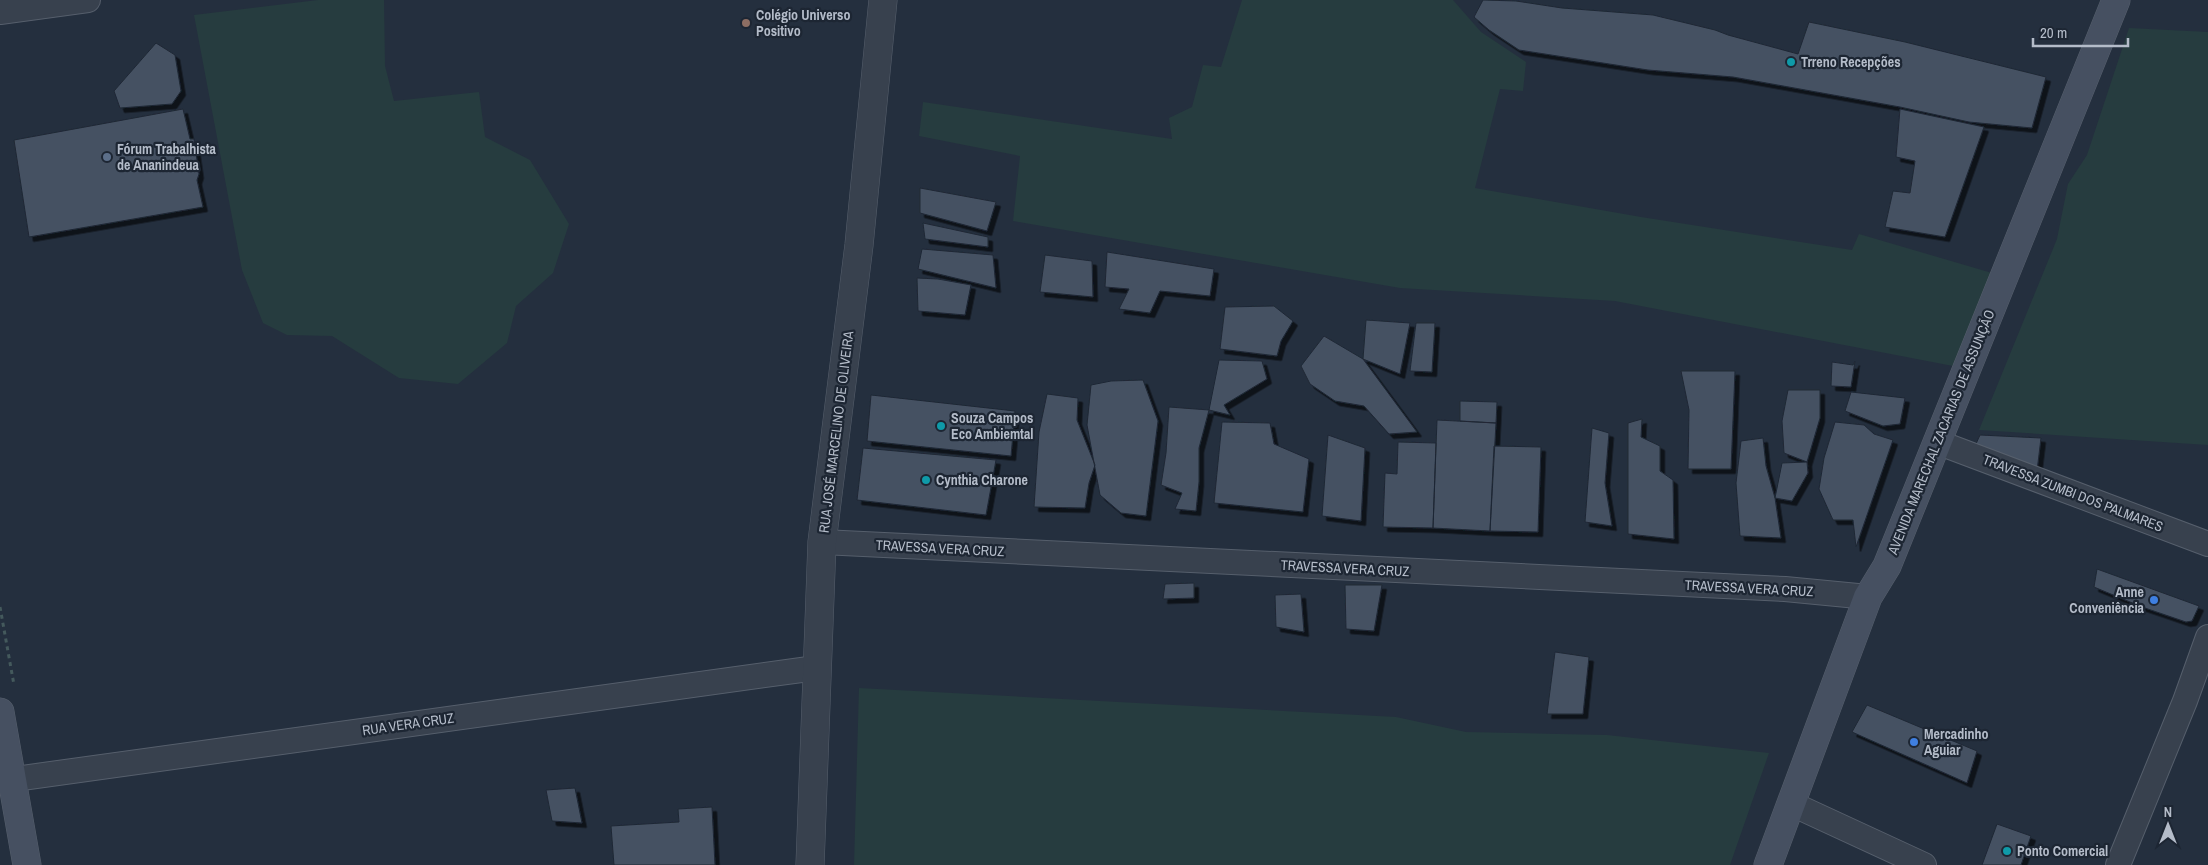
<svg xmlns="http://www.w3.org/2000/svg" width="2208" height="865" font-family="'Archivo Narrow',sans-serif">
<style>
.green{fill:#263c3f}
.building{fill:#455162;stroke:#1f2835;filter:url(#shadow)}
.lines{fill:none;stroke-linecap:round;stroke-linejoin:round}
.minor-casing{stroke:#565f6c;stroke-width:26}
.tertiary-casing{stroke:#565f6c;stroke-width:29}
.secondary-casing{stroke:#565f6c;stroke-width:29}
.path{stroke:#44595c;stroke-width:3;stroke-dasharray:4 4;stroke-linecap:butt}
.minor{stroke:#38414e;stroke-width:24}
.tertiary{stroke:#38414e;stroke-width:28}
.secondary{stroke:#465061;stroke-width:28}
.education-dot{fill:#8d6e63;stroke:#1d2633;stroke-width:2}
.culture-dot{fill:#0f9aa8;stroke:#1d2633;stroke-width:2}
.service-dot{fill:#5c6f8a;stroke:#1d2633;stroke-width:2}
.shop-dot{fill:#3f7fe0;stroke:#1d2633;stroke-width:2}
.labels{text-anchor:middle;stroke-width:4.5;stroke-linejoin:round;paint-order:stroke}
.poi-label{font-size:14px;font-weight:bold;fill:#b4bcc9;stroke:#1d2633;text-anchor:start}
.street-label{font-size:14px;fill:#b4bcc9;stroke:#1d2633}
</style>
<defs>
<filter id="shadow"><feDropShadow dx="4.5" dy="4.5" stdDeviation="0" flood-color="#0009"/></filter>
</defs>
<rect width="100%" height="100%" fill="#242f3e"/>
<path class="green" d="M 318,0 L 384,0 L 385,66 L 394,101 L 479,92 L 485,137 L 530,160 L 569,224 L 553,273 L 516,306 L 507,343 L 458,384 L 399,378 L 332,336 L 287,335 L 263,323 L 242,270 L 194,15 Z
M 1242,0 L 1453,0 L 1481,32 L 1526,62 L 1523,91 L 1500,89 L 1475,188 L 1641,217 L 1852,250 L 1859,234 L 1992,273 L 1953,366 L 1615,301 L 1400,288 L 1013,221 L 1020,156 L 919,136 L 923,102 L 1172,139 L 1169,118 L 1192,107 L 1203,65 L 1221,67 Z
M 2129,28 L 2208,32 L 2208,445 L 1979,430 L 2057,239 L 2068,184 L 2087,155 Z
M 859,688 L 1396,717 L 1466,732 L 1607,735 L 1769,753 L 1730,865 L 854,865 Z"/>
<path class="building" d="M 1483,0 L 1516,1 L 1562,8 L 1653,15 L 1715,30 L 1728,35 L 1798,54 L 1809,22 L 1905,42 L 2046,77 L 2032,128 L 1969,122 L 1900,107 L 1733,77 L 1648,70 L 1519,50 L 1489,30 L 1474,17 Z
M 156,43 L 175,55 L 181,91 L 172,104 L 120,108 L 114,91 Z
M 183,109 L 190,139 L 194,139 L 199,174 L 197,180 L 203,207 L 29,237 L 14,140 Z
M 1900,109 L 1984,127 L 1945,237 L 1885,227 L 1893,191 L 1910,193 L 1915,161 L 1896,157 Z
M 920,188 L 996,202 L 987,231 L 920,213 Z
M 923,223 L 988,237 L 988,247 L 925,239 Z
M 922,249 L 993,255 L 996,288 L 918,269 Z
M 1107,252 L 1214,269 L 1210,296 L 1160,291 L 1150,313 L 1119,309 L 1129,289 L 1105,287 Z
M 1045,255 L 1092,261 L 1093,297 L 1040,292 Z
M 917,278 L 938,279 L 971,285 L 965,315 L 918,311 Z
M 1274,306 L 1293,321 L 1281,341 L 1277,356 L 1220,349 L 1225,307 Z
M 1366,320 L 1410,323 L 1400,374 L 1363,359 Z
M 1416,323 L 1435,323 L 1432,372 L 1410,371 Z
M 1324,336 L 1363,359 L 1417,432 L 1389,434 L 1364,406 L 1335,401 L 1310,384 L 1301,366 Z
M 1219,360 L 1262,361 L 1267,379 L 1224,405 L 1230,415 L 1209,410 Z
M 1855,361 L 1851,387 L 1831,386 L 1832,362 L 1853,365 Z
M 1681,371 L 1735,371 L 1731,469 L 1688,469 L 1689,410 Z
M 1143,380 L 1158,421 L 1146,516 L 1121,513 L 1100,495 L 1087,425 L 1091,385 L 1111,381 Z
M 1788,390 L 1820,390 L 1820,418 L 1807,462 L 1784,453 L 1782,421 Z
M 1851,392 L 1905,398 L 1900,424 L 1883,426 L 1845,411 Z
M 1047,394 L 1078,398 L 1077,420 L 1095,465 L 1089,483 L 1085,508 L 1034,507 L 1039,432 Z
M 871,395 L 1015,411 L 1011,456 L 867,441 Z
M 1460,401 L 1497,402 L 1496,423 L 1460,421 Z
M 1169,407 L 1209,410 L 1199,448 L 1199,482 L 1196,511 L 1175,509 L 1182,493 L 1161,485 L 1166,453 Z
M 1642,419 L 1641,437 L 1660,446 L 1660,471 L 1673,480 L 1674,539 L 1628,534 L 1628,423 Z
M 1437,420 L 1496,423 L 1490,531 L 1433,528 Z
M 1222,422 L 1270,423 L 1274,444 L 1309,459 L 1303,512 L 1214,503 Z
M 1835,422 L 1864,425 L 1874,434 L 1893,440 L 1856,547 L 1853,520 L 1833,520 L 1819,489 L 1824,458 Z
M 1592,428 L 1609,433 L 1605,483 L 1612,526 L 1585,522 Z
M 1328,435 L 1365,448 L 1361,521 L 1322,516 Z
M 1980,435 L 2041,438 L 2037,471 L 1975,446 Z
M 1763,438 L 1766,466 L 1775,498 L 1781,538 L 1740,536 L 1736,483 L 1741,441 Z
M 1398,442 L 1436,443 L 1433,528 L 1383,527 L 1385,473 L 1397,474 Z
M 1494,446 L 1541,447 L 1538,532 L 1490,531 Z
M 863,448 L 996,460 L 986,515 L 857,500 Z
M 1807,462 L 1808,473 L 1792,501 L 1775,498 L 1782,463 Z
M 2097,569 L 2199,606 L 2192,621 L 2186,622 L 2142,607 L 2094,587 Z
M 1194,583 L 1194,598 L 1163,599 L 1165,584 Z
M 1345,585 L 1382,585 L 1374,631 L 1346,629 Z
M 1301,594 L 1304,632 L 1276,627 L 1275,595 Z
M 1555,652 L 1589,657 L 1583,714 L 1547,714 Z
M 1867,705 L 1977,751 L 1967,783 L 1852,732 Z
M 575,788 L 582,823 L 552,821 L 546,790 Z
M 712,807 L 715,865 L 614,865 L 611,826 L 679,822 L 678,809 Z
M 1997,824 L 2031,836 L 2021,865 L 1982,865 Z"/>
<g class="lines">
<defs>
<path id="minor" d="M 0,12 L 88,0
M 1937,442 L 2208,544
M 822,542 L 1785,589 L 1868,597
M 0,781 L 816,668
M 1792,804 L 1924,865
M 2118,865 L 2185,701 L 2208,637"/>
<path id="tertiary" d="M 810,865 L 822,542 L 859,245 L 883,0"/>
<path id="secondary" d="M 0,712 L 27,865
M 1768,865 L 1868,597 L 1887,566 L 2116,0"/>
</defs>
<use href="#minor" class="minor-casing"/>
<use href="#tertiary" class="tertiary-casing"/>
<use href="#secondary" class="secondary-casing"/>
<path class="path" d="M 0,607 L 14,685"/>
<use href="#minor" class="minor"/>
<use href="#tertiary" class="tertiary"/>
<use href="#secondary" class="secondary"/>
</g>
<circle class="education-dot" cx="746" cy="23" r="5"/>
<g class="culture-dot">
<circle cx="1791" cy="62" r="5"/>
<circle cx="941" cy="426" r="5"/>
<circle cx="926" cy="480" r="5"/>
<circle cx="2007" cy="851" r="5"/>
</g>
<circle class="service-dot" cx="107" cy="157" r="5"/>
<g class="shop-dot">
<circle cx="2154" cy="600" r="5"/>
<circle cx="1914" cy="742" r="5"/>
</g>
<g class="labels">
<g class="poi-label">
<text x="756" y="20">Colégio Universo<tspan x="756" dy="16">Positivo</tspan></text>
<text x="1801" y="67">Trreno Recepções</text>
<text x="117" y="154">Fórum Trabalhista<tspan x="117" dy="16">de Ananindeua</tspan></text>
<text x="951" y="423">Souza Campos<tspan x="951" dy="16">Eco Ambiemtal</tspan></text>
<text x="936" y="485">Cynthia Charone</text>
<text x="2144" y="597" text-anchor="end">Anne<tspan x="2144" dy="16">Conveniência</tspan></text>
<text x="1924" y="739">Mercadinho<tspan x="1924" dy="16">Aguiar</tspan></text>
<text x="2017" y="856">Ponto Comercial</text>
</g>
<g class="street-label">
<text transform="translate(836 432) rotate(-83)" y="5">RUA JOSÉ MARCELINO DE OLIVEIRA</text>
<text transform="translate(1941 432) rotate(-68)" y="5">AVENIDA MARECHAL ZACARIAS DE ASSUNÇÃO</text>
<text transform="translate(2073 493) rotate(21)" y="5">TRAVESSA ZUMBI DOS PALMARES</text>
<text transform="translate(940 548) rotate(3)" y="5">TRAVESSA VERA CRUZ</text>
<text transform="translate(1345 568) rotate(3)" y="5">TRAVESSA VERA CRUZ</text>
<text transform="translate(1749 588) rotate(3)" y="5">TRAVESSA VERA CRUZ</text>
<text transform="translate(408 724) rotate(-8)" y="5">RUA VERA CRUZ</text>
</g>
</g>
<g transform="translate(2168 825)" stroke="#1d2633" stroke-width="4" paint-order="stroke">
<path d="M0-4L9 19L0 12L-9 19Z" fill="#b4bcc9"/>
<text y="-8" font-size="14" font-weight="bold" text-anchor="middle" fill="#b4bcc9">N</text>
</g>
<path d="M2033 38v8h95v-8" fill="none" stroke="#b4bcc9" stroke-width="2.5"/>
<text x="2040" y="38" font-size="15" fill="#b4bcc9" stroke="#1d2633" stroke-width="4" paint-order="stroke">20 m</text>
</svg>
